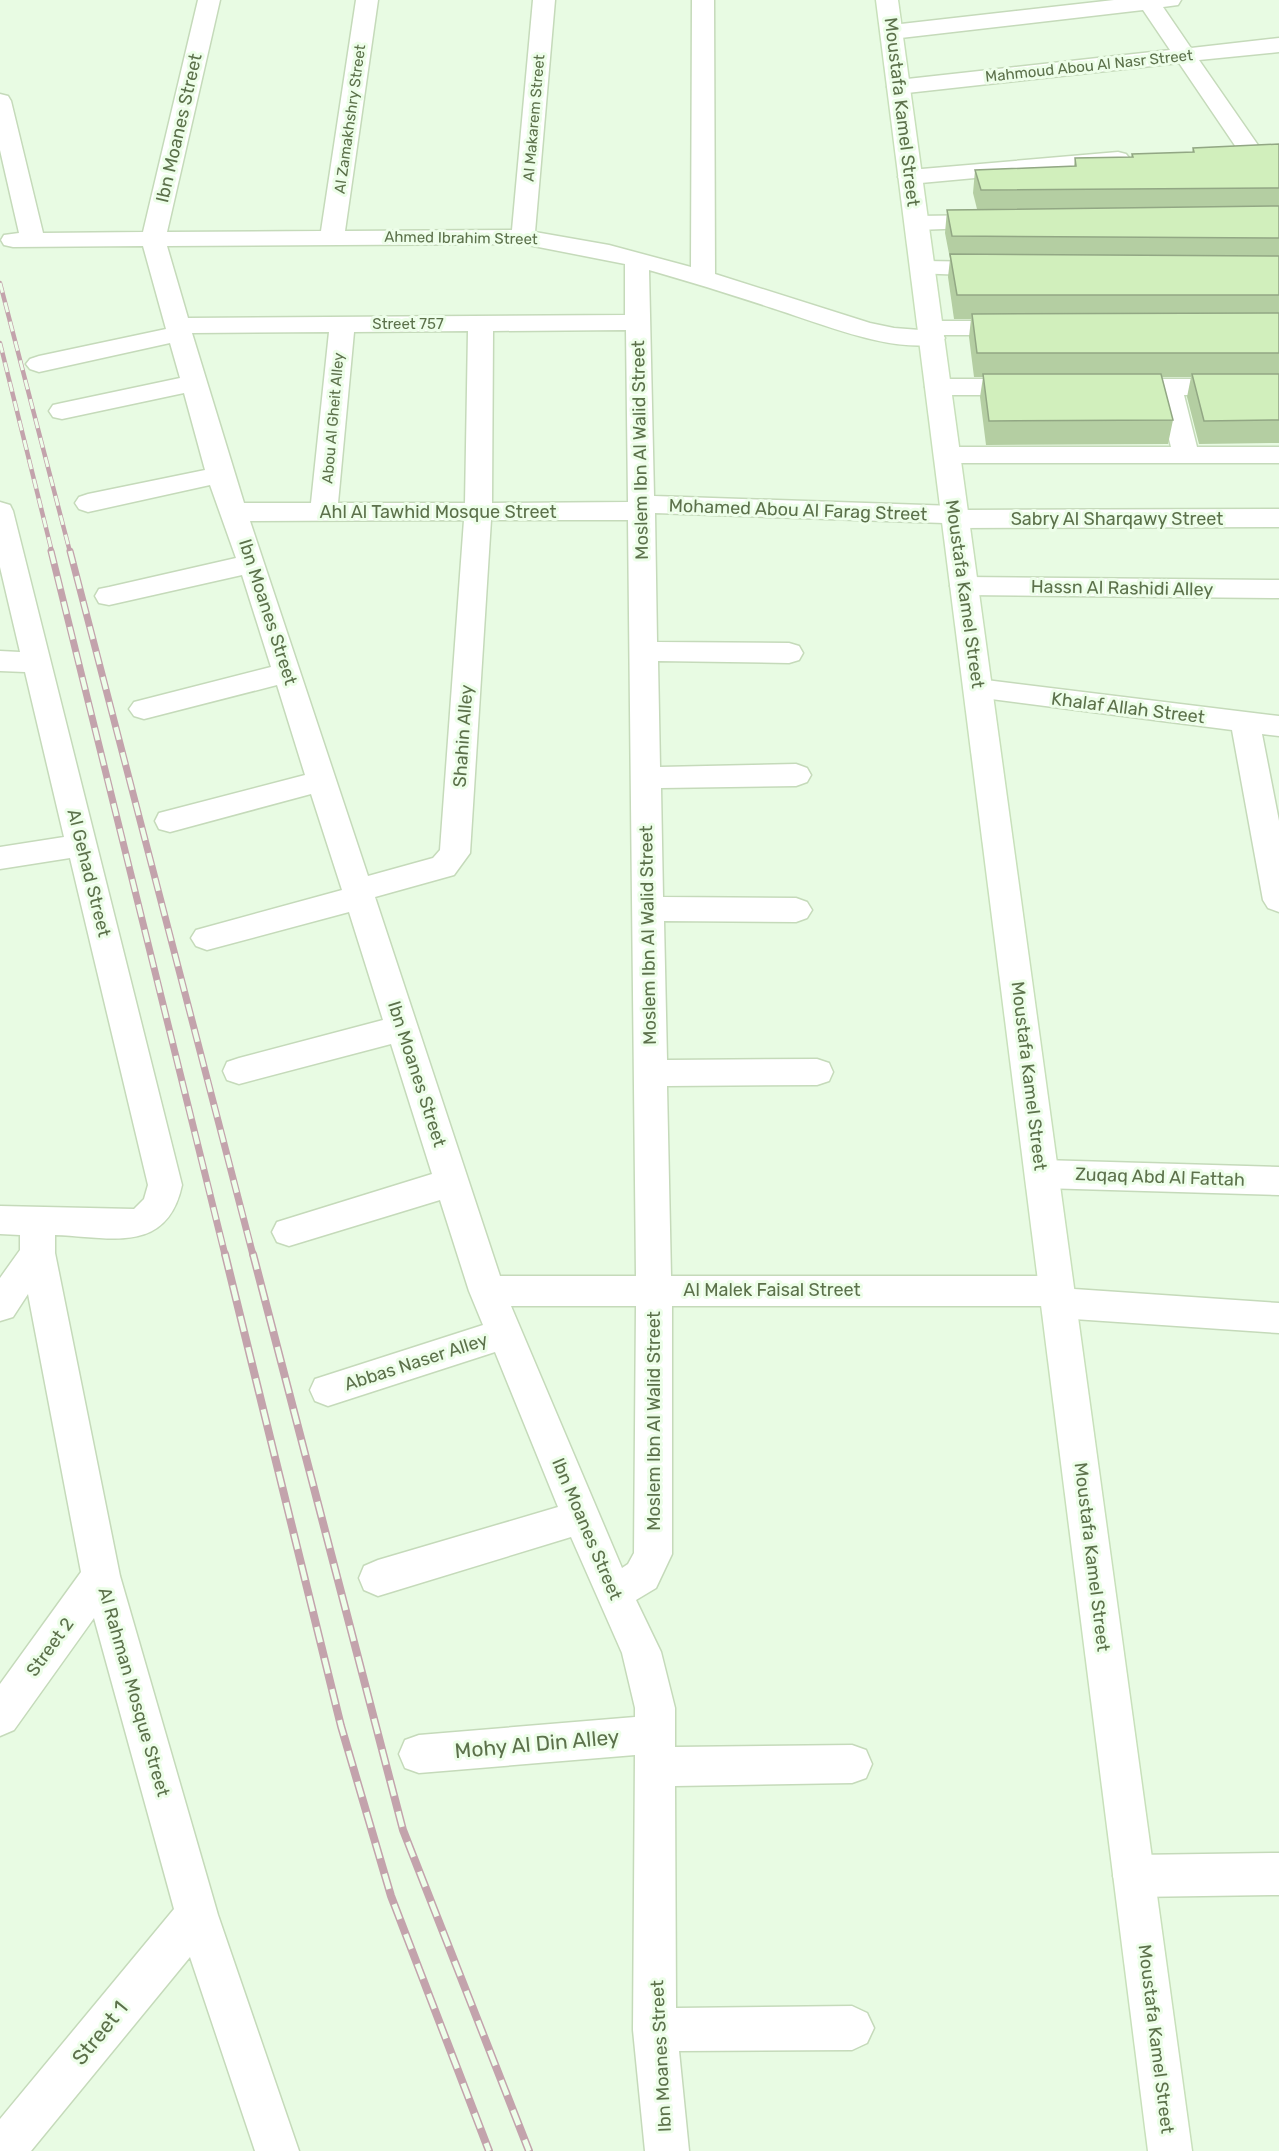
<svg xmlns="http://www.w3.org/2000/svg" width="1279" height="2151" font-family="Rubik,sans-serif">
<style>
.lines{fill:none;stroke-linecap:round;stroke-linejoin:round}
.minor-casing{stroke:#c5daba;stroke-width:3}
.secondary-casing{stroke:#c8e0bb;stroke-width:3}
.minor{fill:#fff;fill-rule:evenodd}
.secondary{fill:#fff;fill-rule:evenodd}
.rail-far2-casing{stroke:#c3a3ac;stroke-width:4.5}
.rail-far1-casing{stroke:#c3a3ac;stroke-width:7}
.rail-casing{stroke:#c3a3ac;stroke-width:8}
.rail-far2{stroke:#edfee9;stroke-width:3;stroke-dasharray:10;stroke-linecap:butt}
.rail-far1{stroke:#edfee9;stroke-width:4.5;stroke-dasharray:13;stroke-linecap:butt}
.rail{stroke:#edfee9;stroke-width:5;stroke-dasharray:16;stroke-linecap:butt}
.wall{fill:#b4cea2}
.building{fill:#d1efbc;stroke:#92a784;stroke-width:1.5}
.labels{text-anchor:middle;stroke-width:6;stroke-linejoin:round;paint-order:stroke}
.far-street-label{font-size:15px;fill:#5c714b;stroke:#edfee9}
.street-label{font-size:18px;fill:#5c714b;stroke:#edfee9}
.near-street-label{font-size:21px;fill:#5c714b;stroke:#edfee9}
</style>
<rect width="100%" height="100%" fill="#e8fbe3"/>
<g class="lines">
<defs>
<path id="minor" d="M 198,0 L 220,0 L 167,232 L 321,231 L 356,0 L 378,0 L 345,231 L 512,230 L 533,0 L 555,0 L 535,232 L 609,245 L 691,267 L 692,0 L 714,0 L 715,274 L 870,323 L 894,328 L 920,330 L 922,323 L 931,321 L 1016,321 L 1025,323 L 1028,328 L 1025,333 L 1016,335 L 943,335 L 945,338 L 941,343 C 894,355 817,322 772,308 C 730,294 691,282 649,270 L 654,496 L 955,506 L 965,510 L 1279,509 L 1279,527 L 955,528 L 944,523 L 655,513 L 657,642 L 789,643 L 799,646 L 803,653 L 799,660 L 789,663 L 658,661 L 660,767 L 796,764 L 807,768 L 811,775 L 807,782 L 796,786 L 661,788 L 663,897 L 796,898 L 807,902 L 812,910 L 807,918 L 796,922 L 664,921 L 667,1060 L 817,1059 L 829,1063 L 833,1072 L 829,1081 L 817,1085 L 667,1086 L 671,1276 L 1057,1276 L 1069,1280 L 1074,1289 L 1279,1303 L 1279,1333 L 1059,1318 L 1046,1314 L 1043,1306 L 672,1306 L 672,1554 L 656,1588 L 636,1600 L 661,1652 L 675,1708 L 675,1747 L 852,1745 L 866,1750 L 872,1764 L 866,1778 L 852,1783 L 675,1786 L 676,2008 L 852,2006 L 867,2013 L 874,2028 L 867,2043 L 852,2050 L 679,2051 L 689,2151 L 645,2151 L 633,2030 L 635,1755 L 419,1773 L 405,1768 L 399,1754 L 405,1740 L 419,1735 L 635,1717 L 635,1708 L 622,1653 L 571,1537 L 378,1596 L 364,1590 L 359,1578 L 364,1566 L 378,1560 L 558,1507 L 495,1352 L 328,1406 L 315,1401 L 310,1390 L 315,1379 L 483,1325 L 469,1291 L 440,1200 L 289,1246 L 277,1242 L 272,1232 L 277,1222 L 432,1174 L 391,1044 L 239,1084 L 227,1080 L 223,1071 L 227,1062 L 239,1058 L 383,1020 L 349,912 L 207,950 L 196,946 L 191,938 L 196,930 L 342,890 L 311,794 L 170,832 L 159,829 L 155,821 L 159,813 L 305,775 L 277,685 L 144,719 L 134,716 L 129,709 L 134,702 L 271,667 L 242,575 L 109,605 L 99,603 L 95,596 L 99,589 L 109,587 L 236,558 L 210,485 L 88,512 L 79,509 L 75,503 L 79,497 L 88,494 L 205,470 L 184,393 L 62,419 L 53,417 L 49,411 L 53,405 L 62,403 L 180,378 L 170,343 L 39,372 L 30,369 L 26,364 L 30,359 L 39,356 L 166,329 L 143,246 L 13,247 L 4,245 L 1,240 L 4,235 L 19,233 L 0,150 L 0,94 L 8,96 L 11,101 L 43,233 L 143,232 ZM 523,244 L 625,264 L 625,315 L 188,318 L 167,246 ZM 626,330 L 628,502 L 492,503 L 493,331 ZM 468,331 L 465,503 L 338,503 L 354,332 ZM 329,332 L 311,503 L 244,503 L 192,333 ZM 464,520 L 440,850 L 433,858 L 368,876 L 250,521 ZM 491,520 L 628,520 L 636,1276 L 500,1276 L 375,897 L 454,875 L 470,853 ZM 511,1306 L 636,1306 L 634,1553 L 628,1564 L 622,1568 Z
M 1114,0 L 1181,0 L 1178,5 L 1163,7 L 1191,48 L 1279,38 L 1279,52 L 1199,60 L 1260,148 L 1256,153 L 1248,155 L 1240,153 L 1179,63 L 898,94 L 890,92 L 887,87 L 890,82 L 898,80 L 1170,50 L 1143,10 L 892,39 L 884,37 L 881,32 L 884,27 L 892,25 Z
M 1118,152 L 1126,154 L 1130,159 L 1126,164 L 910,184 L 902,182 L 898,177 L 902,172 L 910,170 Z
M 989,215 L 997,217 L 1001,222 L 997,227 L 917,230 L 909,228 L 905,223 L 909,218 L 917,216 Z
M 923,261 L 992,262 L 1001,264 L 1004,269 L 1001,274 L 992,276 L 914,273 L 911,268 L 914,263 Z
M 938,379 L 1025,379 L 1034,381 L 1038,387 L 1034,393 L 1025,395 L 938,395 L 929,393 L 925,387 L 929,381 Z
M 1119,379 L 1279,379 L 1279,395 L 1184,395 L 1197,447 L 1279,447 L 1279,463 L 947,463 L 938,461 L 934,455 L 938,449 L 947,447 L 1171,447 L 1158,395 L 1119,395 L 1110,393 L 1106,387 L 1110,381 Z
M 0,502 L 10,505 L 13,511 L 182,1185 C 167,1255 110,1237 55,1235 L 55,1253 L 120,1576 L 218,1915 L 299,2151 L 255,2151 L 190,1957 L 31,2151 L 0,2151 L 0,2119 L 174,1909 L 94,1618 L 14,1730 L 0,1736 L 0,1684 L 81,1572 L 28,1294 L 13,1317 L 0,1321 L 0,1278 L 20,1250 L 20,1235 L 0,1234 L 0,1206 L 134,1209 L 144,1199 L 148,1185 L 70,858 L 0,869 L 0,847 L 64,837 L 25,672 L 0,671 L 0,651 L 20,652 L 0,567 Z
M 964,577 L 1279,580 L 1279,598 L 964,595 L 954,593 L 950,586 L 954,579 Z
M 978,679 L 1279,716 L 1279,736 L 1262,734 L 1279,821 L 1279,912 L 1268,908 L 1263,900 L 1232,730 L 968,696 L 964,689 L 968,682 Z
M 1042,1160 L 1279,1167 L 1279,1195 L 1042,1188 L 1030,1184 L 1025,1174 L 1030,1164 Z
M 1279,1853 L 1279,1895 L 1134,1897 L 1119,1891 L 1113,1876 L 1119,1861 L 1134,1855 Z"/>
<path id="secondary" d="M 876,0 L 898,0 L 1192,2151 L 1148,2151 Z"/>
</defs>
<use href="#minor" class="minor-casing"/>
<use href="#secondary" class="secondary-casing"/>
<use href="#minor" class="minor"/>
<use href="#secondary" class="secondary"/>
<defs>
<path id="rail-far2" d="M 0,283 L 70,552
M 0,343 L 52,552"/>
<path id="rail-far1" d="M 51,551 L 225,1255
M 70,551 L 253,1255"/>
<path id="rail" d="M 225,1254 L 341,1726 L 391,1896 L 489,2151
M 253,1254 L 403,1830 L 529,2151"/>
</defs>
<use href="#rail-far2" class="rail-far2-casing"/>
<use href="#rail-far1" class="rail-far1-casing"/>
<use href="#rail" class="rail-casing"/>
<use href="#rail-far2" class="rail-far2"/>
<use href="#rail-far1" class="rail-far1"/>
<use href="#rail" class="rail"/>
</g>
<path class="wall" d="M 1279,144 L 1279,443 L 1199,444 L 1187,397 L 1191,377 L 1162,377 L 1173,420 L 1168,444 L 986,445 L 980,397 L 983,377 L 974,377 L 969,337 L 971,319 L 954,319 L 948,277 L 950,259 L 945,233 L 947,210 L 977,209 L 973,193 L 975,170 L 1074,166 L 1075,158 L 1131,157 L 1132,154 L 1192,152 L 1193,148 Z"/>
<path class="building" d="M 1279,144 L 1279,188 L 981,190 L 975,170 L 1076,166 L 1075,158 L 1133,157 L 1132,154 L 1194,152 L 1193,148 Z
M 1279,206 L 1279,238 L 952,236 L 947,210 Z
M 950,254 L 1279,256 L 1279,295 L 957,295 Z
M 1279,313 L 1279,353 L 977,353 L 972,314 Z
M 983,374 L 1161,374 L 1173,420 L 989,421 Z
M 1192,374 L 1279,374 L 1279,420 L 1204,421 Z"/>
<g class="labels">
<g class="far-street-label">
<text transform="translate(1089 66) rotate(-6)" y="5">Mahmoud Abou Al Nasr Street</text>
<text transform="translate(534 118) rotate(-85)" y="5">Al Makarem Street</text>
<text transform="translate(350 119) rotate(-82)" y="5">Al Zamakhshry Street</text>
<text transform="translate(461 238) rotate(1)" y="5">Ahmed Ibrahim Street</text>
<text x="408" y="329">Street 757</text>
<text transform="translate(333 418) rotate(-85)" y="5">Abou Al Gheit Alley</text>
</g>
<g class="street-label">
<text transform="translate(902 112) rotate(83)" y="6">Moustafa Kamel Street</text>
<text transform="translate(179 128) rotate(-77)" y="6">Ibn Moanes Street</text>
<text transform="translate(640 450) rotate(-91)" y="6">Moslem Ibn Al Walid Street</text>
<text transform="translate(798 510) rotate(2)" y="6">Mohamed Abou Al Farag Street</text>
<text x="438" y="518">Ahl Al Tawhid Mosque Street</text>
<text x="1117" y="525">Sabry Al Sharqawy Street</text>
<text transform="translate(1122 588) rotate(1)" y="6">Hassn Al Rashidi Alley</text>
<text transform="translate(965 594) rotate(82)" y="6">Moustafa Kamel Street</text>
<text transform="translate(268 612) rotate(72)" y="6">Ibn Moanes Street</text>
<text transform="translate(1128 708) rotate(7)" y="6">Khalaf Allah Street</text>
<text transform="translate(463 736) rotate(-86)" y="6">Shahin Alley</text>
<text transform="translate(89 873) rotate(76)" y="6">Al Gehad Street</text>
<text transform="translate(648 935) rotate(-91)" y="6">Moslem Ibn Al Walid Street</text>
<text transform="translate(417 1074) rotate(72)" y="6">Ibn Moanes Street</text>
<text transform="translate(1029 1076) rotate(83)" y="6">Moustafa Kamel Street</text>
<text transform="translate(1160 1177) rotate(2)" y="6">Zuqaq Abd Al Fattah</text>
<text x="772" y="1296">Al Malek Faisal Street</text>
<text transform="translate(416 1362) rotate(-18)" y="6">Abbas Naser Alley</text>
<text transform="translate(654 1421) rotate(-90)" y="6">Moslem Ibn Al Walid Street</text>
<text transform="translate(587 1529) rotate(67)" y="6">Ibn Moanes Street</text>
<text transform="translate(1092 1557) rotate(83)" y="6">Moustafa Kamel Street</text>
<text transform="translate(50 1647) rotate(-54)" y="6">Street 2</text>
<text transform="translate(134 1692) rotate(74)" y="6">Al Rahman Mosque Street</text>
<text transform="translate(1156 2039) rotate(83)" y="6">Moustafa Kamel Street</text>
<text transform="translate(661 2056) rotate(-93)" y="6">Ibn Moanes Street</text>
</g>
<g class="near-street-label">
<text transform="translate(537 1744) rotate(-5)" y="7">Mohy Al Din Alley</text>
<text transform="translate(100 2033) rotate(-51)" y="7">Street 1</text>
</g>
</g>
</svg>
